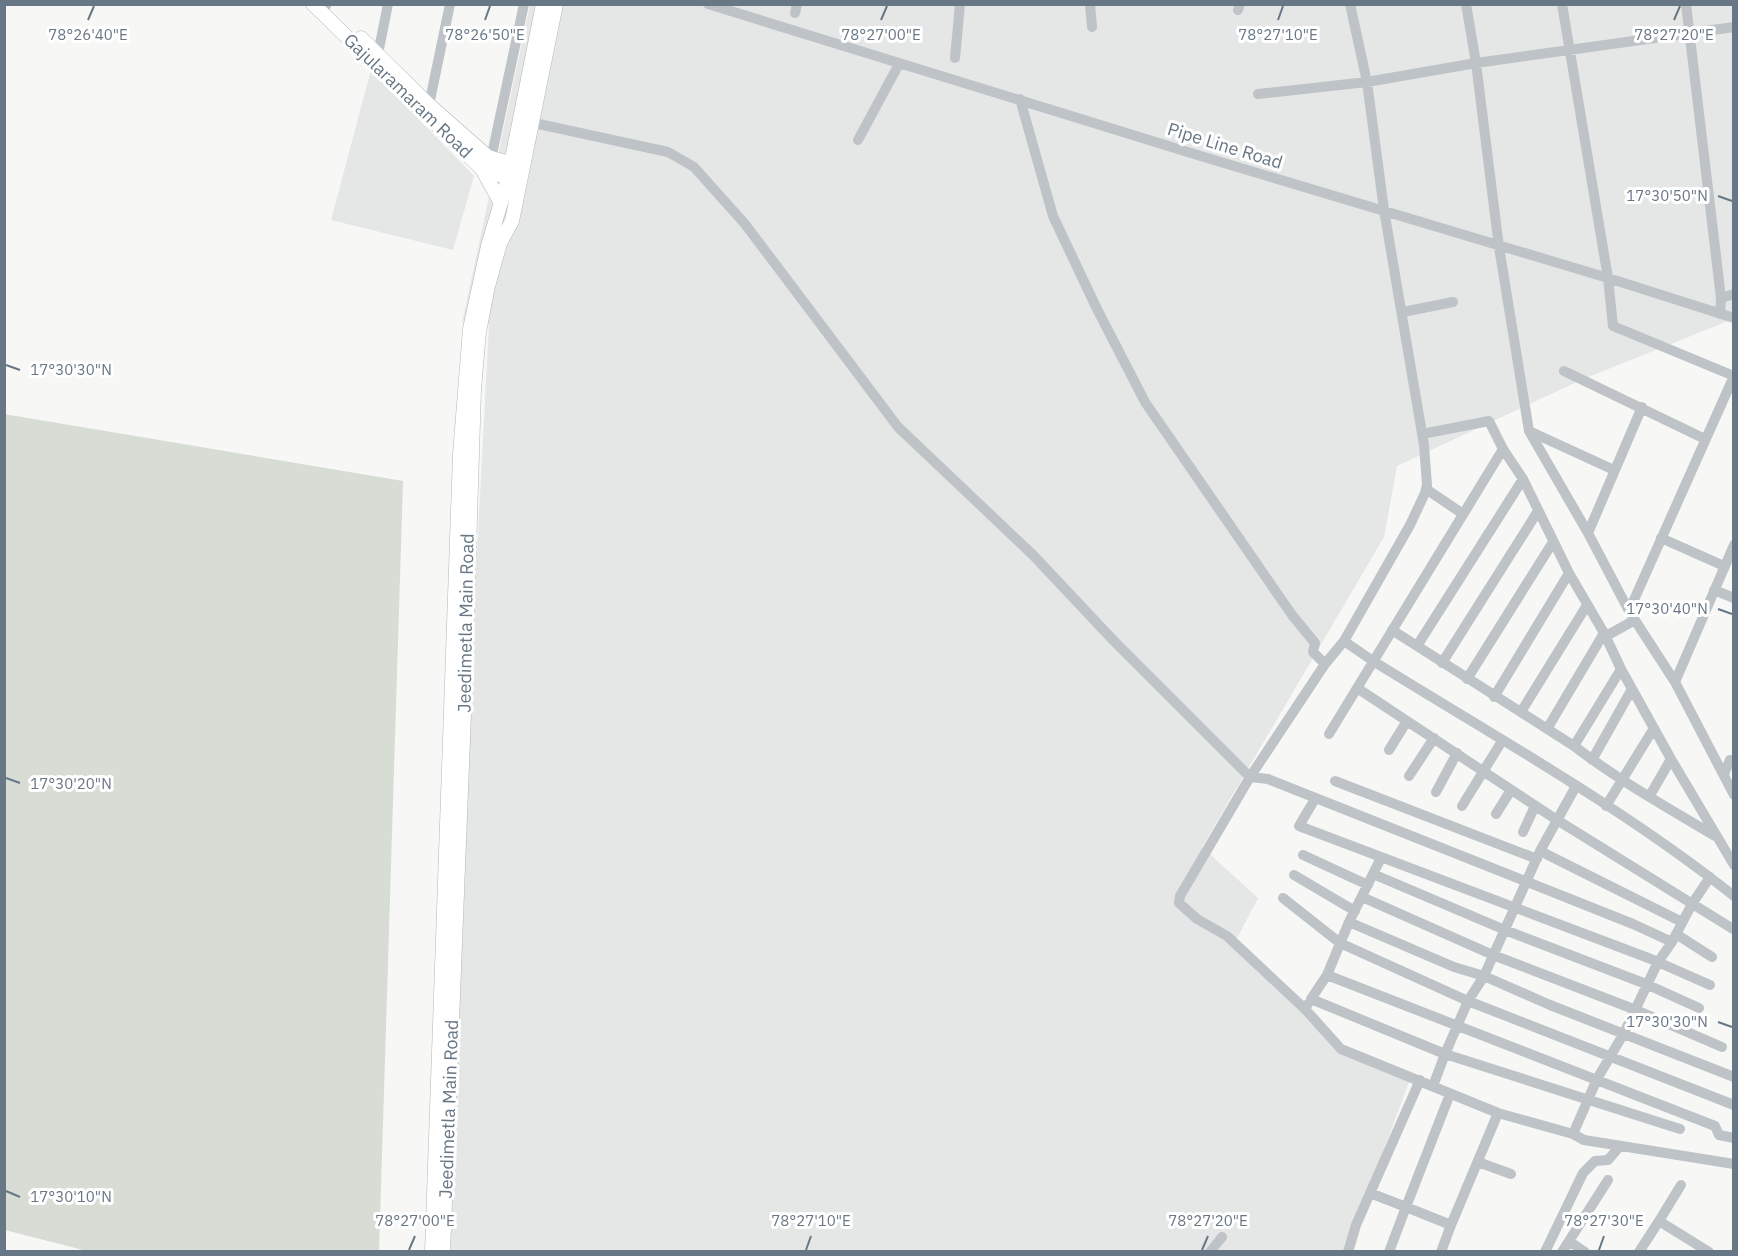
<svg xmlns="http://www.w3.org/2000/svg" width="1738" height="1256" font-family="'IBM Plex Sans',sans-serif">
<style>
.built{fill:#e5e6e6}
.green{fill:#d7dcd4}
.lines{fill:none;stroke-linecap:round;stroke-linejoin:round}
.major-casing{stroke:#b2b7bb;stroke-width:15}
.minor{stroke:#bec3c7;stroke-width:10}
.major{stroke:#fff;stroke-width:14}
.ticks{fill:none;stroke:#677785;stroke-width:2}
.labels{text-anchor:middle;stroke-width:6;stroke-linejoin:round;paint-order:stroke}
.street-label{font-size:18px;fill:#677785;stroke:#fff}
.ticks-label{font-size:15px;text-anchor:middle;fill:#677785;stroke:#fff;stroke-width:6;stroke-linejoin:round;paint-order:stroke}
</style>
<rect width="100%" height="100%" fill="#f7f7f5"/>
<path class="built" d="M 530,5 L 1733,5 L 1733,319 L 1581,380 L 1397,466 L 1384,537 L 1202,847 L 1258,898 L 1235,942 L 1331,1041 L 1412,1074 L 1346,1251 L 1218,1252 L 1215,1249 L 1213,1252 L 440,1252 L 489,325 L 462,323 Z
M 371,70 L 474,176 L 453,250 L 331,220 Z"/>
<path class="green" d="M 4,414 L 403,481 L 379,1251 L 87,1251 L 5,1230 Z"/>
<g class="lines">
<defs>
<path id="major" d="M 313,4 L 482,169 L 515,180
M 361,38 L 429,105 L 488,157 L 519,166
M 482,169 L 501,203
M 432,1252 L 460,454 L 470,329 L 488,246 L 508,179 L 543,4
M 443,1252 L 464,713 L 474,389 L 479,332 L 488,286 L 500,243 L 512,221 L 556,4"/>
</defs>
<use href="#major" class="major-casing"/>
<path class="minor" d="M 708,4 L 1204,157 L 1608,278 L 1734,318
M 1090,4 L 1092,27
M 1466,4 L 1476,63 L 1499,247 L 1529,431 L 1588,533 L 1629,611 L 1675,682 L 1734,795
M 1562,4 L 1608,278 L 1613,326 L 1734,376
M 1686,4 L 1721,298 L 1720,314
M 326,6 L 326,4
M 1238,10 L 1240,4
M 795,13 L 797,4
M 378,54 L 388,4
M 955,58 L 960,4
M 1258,94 L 1367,82 L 1476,63 L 1734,27
M 1020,99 L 1053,216 L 1097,309 L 1145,402 L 1292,615 L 1315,643 L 1313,652 L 1325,664
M 429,105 L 450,4
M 534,123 L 668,152 L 694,167 L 745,224 L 898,427 L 1033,555 L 1113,640 L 1250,777 L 1325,664 L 1344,641 L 1373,661 C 1494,736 1622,807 1734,896
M 858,140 L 899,64
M 491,159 L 524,4
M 1721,298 L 1734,294
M 1403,312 L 1453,302
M 1564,371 L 1705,439
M 1529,431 L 1614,470
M 1422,434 L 1489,421 L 1503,449 L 1523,479 L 1569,573 L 1604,633 L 1621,669 L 1671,759 L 1734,865
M 1426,489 L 1463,514
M 1588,533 L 1642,407
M 1661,538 L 1724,566
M 1714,590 L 1734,598
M 1629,611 L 1734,376
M 1392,630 L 1574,746 C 1618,780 1668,808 1715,836
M 1606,636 L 1635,620
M 1344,641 L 1410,525 L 1425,493 L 1427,485 L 1424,445 L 1384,210 L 1367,82 L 1350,4
M 1417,646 L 1523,479
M 1442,663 L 1538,511
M 1467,679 L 1553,542
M 1675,682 L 1734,545
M 1357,688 L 1557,820 L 1733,929
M 1494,697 L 1569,573
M 1521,712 L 1587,605
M 1547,729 L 1604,633
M 1329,734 L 1503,449
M 1574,746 L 1621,669
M 1389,750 L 1407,721
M 1592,760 L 1632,689
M 1724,774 L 1730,760
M 1409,776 L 1434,738
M 1335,781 L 1537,859
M 1436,792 L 1457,753
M 1649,797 L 1671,759
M 1315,799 L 1299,826 L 1651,959 L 1710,985
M 1462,806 L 1502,741
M 1606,806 L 1654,728
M 1496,814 L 1511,790
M 1523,832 L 1535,806
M 1540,851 L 1682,922
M 1303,855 L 1368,885
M 1381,858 L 1349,922 L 1327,975 L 1311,999 L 1445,1054 L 1680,1129
M 1373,874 L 1505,930 L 1646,984 L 1699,1008
M 1294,875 L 1355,911
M 1362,897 L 1493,955 L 1636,1010 L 1722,1047
M 1283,898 L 1340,943 L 1468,1001 L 1734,1105
M 1349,922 L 1454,967 L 1484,976 L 1550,1005 L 1734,1077
M 1676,934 L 1712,957
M 1327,975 L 1715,1126 L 1719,1135 L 1734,1138
M 1308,1004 L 1305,1009 L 1341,1049 L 1498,1113 L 1573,1134 L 1584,1140 L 1734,1164
M 1305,1009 L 1227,936 L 1197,919 L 1179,903 L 1180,896 L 1250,777 L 1268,779 L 1633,924 L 1672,942
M 1433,1086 L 1445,1054 L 1468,1001 L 1484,976 L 1540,851 L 1576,786
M 1573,1134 L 1597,1079 L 1624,1033 L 1658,962 L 1672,942 L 1692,904 L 1710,877
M 1478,1162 L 1511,1174
M 1370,1193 L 1406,1207 L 1450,1094
M 1659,1221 L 1681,1185
M 1569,1241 L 1585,1252
M 1210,1252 L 1222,1237
M 1348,1252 L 1356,1225 L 1420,1080
M 1389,1252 L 1406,1207 L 1451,1225 L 1498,1113
M 1441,1252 L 1451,1225
M 1545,1252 L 1583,1173 L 1595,1161 L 1608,1160 L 1620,1146
M 1562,1252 L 1608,1180
M 1639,1252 L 1659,1221 L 1709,1252"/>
<use href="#major" class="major"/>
</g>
<path class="ticks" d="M 88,20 L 94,6M 485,20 L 490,6M 881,20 L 887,6M 1278,20 L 1283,6M 1674,20 L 1680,6M 1718,196 L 1732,201M 6,365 L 20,370M 1718,609 L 1732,614M 6,778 L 20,783M 1718,1022 L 1732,1027M 6,1191 L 20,1197M 409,1250 L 415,1236M 806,1250 L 811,1236M 1202,1250 L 1208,1236M 1599,1250 L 1604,1236"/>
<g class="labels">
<g class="street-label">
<text transform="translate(408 96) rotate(44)" y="6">Gajularamaram Road</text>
<text transform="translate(1225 146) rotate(17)" y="6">Pipe Line Road</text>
<text transform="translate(466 623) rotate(-89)" y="6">Jeedimetla Main Road</text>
<text transform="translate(449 1109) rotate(-88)" y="6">Jeedimetla Main Road</text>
</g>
</g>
<g class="ticks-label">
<text x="485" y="40">78°26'50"E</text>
<text x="881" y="40">78°27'00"E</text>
<text x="1278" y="40">78°27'10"E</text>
<text x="1674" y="40">78°27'20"E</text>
<text x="88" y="40">78°26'40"E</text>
<text x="1667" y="201">17°30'50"N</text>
<text x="71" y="375">17°30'30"N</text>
<text x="1667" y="614">17°30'40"N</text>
<text x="71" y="789">17°30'20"N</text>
<text x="1667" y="1027">17°30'30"N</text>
<text x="71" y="1202">17°30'10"N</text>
<text x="415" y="1226">78°27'00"E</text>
<text x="811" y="1226">78°27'10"E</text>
<text x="1208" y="1226">78°27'20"E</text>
<text x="1604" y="1226">78°27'30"E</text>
</g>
<rect width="1738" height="1256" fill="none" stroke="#677785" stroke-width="12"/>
</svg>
